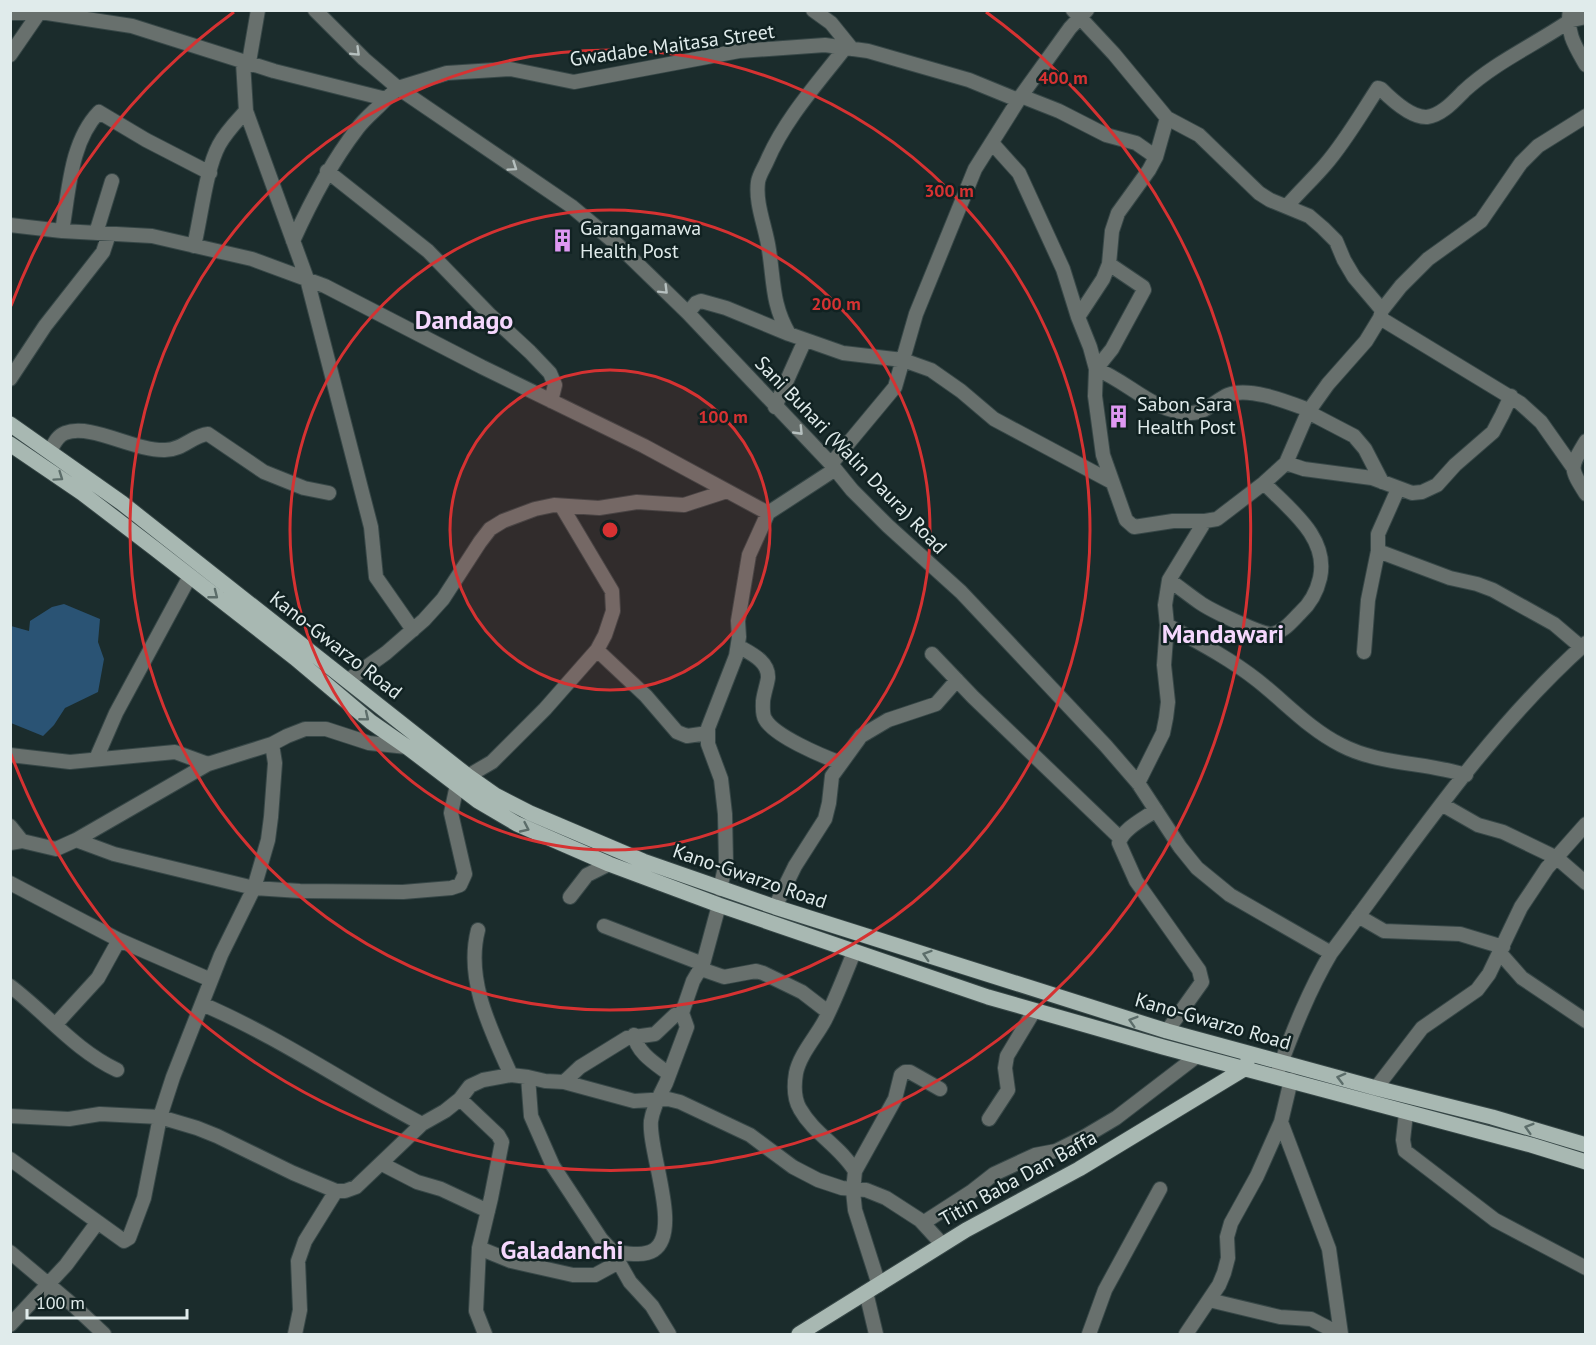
<svg xmlns="http://www.w3.org/2000/svg" width="1596" height="1345" font-family="'PT Sans',sans-serif">
<style>
.water{fill:#2a5374}
.lines{fill:none;stroke-linecap:round;stroke-linejoin:round}
.minor-casing{stroke:#374747;stroke-width:16}
.major-casing{stroke:#374747;stroke-width:17}
.minor{stroke:#68706d;stroke-width:14}
.major{stroke:#a8b8b2;stroke-width:15}
.oneway{stroke:#b6c0bf}
.oneway2{stroke:#5c6d6a}
.ring{fill:none;stroke:#d63232;stroke-width:3}
.labels{text-anchor:middle;stroke-width:5;stroke-linejoin:round;paint-order:stroke}
.street-label{font-size:20px;fill:#e0ebeb;stroke:#122}
.poi-label{font-size:20px;fill:#e0ebeb;stroke:#122;text-anchor:start}
.district-label{font-size:26px;font-weight:bold;fill:#f5d7fd;stroke:#122}
.centre{fill:#d63232;stroke:#122;stroke-width:3}
.ring-label{font-size:18px;text-anchor:middle;font-weight:bold;fill:#d63232;stroke:#122;stroke-width:5;stroke-linejoin:round;paint-order:stroke}
</style>
<rect width="100%" height="100%" fill="#1b2c2c"/>
<path class="water" d="M 64,604 L 100,619 L 98,642 L 104,659 L 98,692 L 65,708 L 54,725 L 43,736 L 11,723 L 11,626 L 29,631 L 30,621 L 52,607 Z"/>
<g class="lines">
<defs>
<path id="minor" d="M 315,10 L 364,59 L 398,88 L 571,206 L 619,246 L 688,313 L 831,464 L 852,490 L 888,526 L 961,592 L 1106,746 L 1138,783 L 1180,847 L 1197,868 L 1230,895 L 1331,953
M 813,10 L 831,23 L 852,49
M 1073,10 L 1114,54 L 1167,118 L 1199,135 L 1259,193 L 1270,200 L 1309,216 L 1323,228 L 1336,241 L 1344,260 L 1354,277 L 1382,310
M 1570,10 C 1566,33 1575,46 1586,65
M 10,13 L 47,13 L 132,26 L 274,71 L 386,99 L 398,88 L 447,73 L 510,69 L 574,82 L 739,51 L 825,45 L 868,51 L 969,80 L 1018,100
M 1568,21 L 1586,17
M 10,55 L 41,10
M 243,62 L 246,111 L 307,279 L 371,527 L 376,577 L 413,630
M 249,62 L 258,10
M 1021,96 L 1059,111 L 1106,135 L 1136,143 L 1156,157
M 992,143 L 1019,173 L 1063,269 L 1078,317 L 1090,347 L 1096,369 L 1095,396 L 1103,455 L 1126,520 L 1134,527 L 1173,521 L 1205,521 L 1217,519 L 1264,483 L 1286,463 L 1308,412 L 1328,384 L 1366,341 L 1380,318 L 1382,310 L 1401,286 L 1428,259 L 1481,221 L 1521,163 L 1538,146 L 1586,116
M 327,171 L 428,251 L 490,315 L 530,352 L 550,373 L 555,385 L 551,401
M 1287,206 C 1299,192 1313,179 1325,165 C 1345,142 1361,114 1378,88 L 1381,89 C 1391,99 1411,118 1427,117 C 1442,115 1454,101 1464,91 C 1494,63 1534,45 1568,22
M 10,225 L 62,231 L 152,236 L 252,259 L 325,286 L 482,367 L 644,446 L 768,513
M 62,231 C 69,192 70,142 99,112 L 146,140 L 210,173
M 96,233 L 112,181
M 293,241 C 311,201 330,164 357,129 C 365,118 377,109 386,99
M 194,246 C 201,217 206,169 219,145 C 226,132 236,122 246,111
M 1109,264 L 1143,287 L 1144,290 L 1112,349 L 1096,369 C 1131,383 1150,411 1191,413 C 1206,413 1216,400 1228,395 C 1249,386 1290,403 1309,410
M 688,313 L 696,303 L 701,301 L 726,308 L 789,334 L 843,353 L 903,360 L 931,370 L 961,391 L 994,419 L 1112,482
M 1078,317 L 1103,279 L 1109,264 L 1112,231 L 1118,213 L 1149,170 L 1156,157 L 1167,118
M 1380,318 L 1520,403 L 1541,422 L 1572,466
M 789,334 C 772,305 774,282 769,250 C 766,228 755,204 758,182 C 759,175 764,168 767,161 C 785,119 817,84 845,48
M 10,379 L 45,326 L 103,252 L 109,234
M 775,407 L 805,340
M 1308,412 L 1354,436 L 1365,449 L 1382,482
M 1586,441 C 1570,468 1569,467 1586,494
M 50,451 C 54,444 57,436 65,433 C 91,423 134,451 165,450 C 183,450 193,435 208,434 L 264,472 L 304,488 L 329,493
M 1286,463 L 1304,469 L 1372,478 L 1412,493 L 1422,492 L 1437,485 L 1455,465 L 1493,432 L 1502,415 L 1511,396
M 831,464 L 895,387 L 916,314 L 975,169 L 1021,96 L 1070,28 L 1087,10
M 1378,551 L 1450,578 L 1477,584 L 1493,590 L 1554,624 L 1581,647
M 1169,580 C 1179,587 1189,595 1199,602 C 1210,610 1258,633 1270,634 C 1282,634 1292,621 1300,613 C 1310,604 1317,591 1320,578 C 1329,537 1289,509 1264,483
M 1167,625 C 1198,642 1229,658 1257,680 C 1285,702 1309,729 1341,745 C 1379,765 1425,762 1466,775
M 738,646 C 750,653 769,661 768,678 C 767,685 764,693 763,701 C 763,706 762,714 765,719 C 774,736 822,756 841,763
M 597,650 L 646,696 L 677,732 L 687,736 L 708,733
M 1364,652 L 1368,600 L 1378,551 L 1378,534 L 1398,489
M 932,654 L 973,697 L 1120,838
M 347,681 L 386,653 L 424,620 L 443,599 L 480,542 L 490,529 L 503,521 L 535,509 L 554,505 L 599,508 L 637,502 L 684,505 L 727,491
M 10,755 L 70,762 L 175,752 L 208,764
M 96,759 L 116,713 L 190,576
M 468,776 L 492,762 L 545,709 L 597,650 L 605,635 L 613,611 L 612,591 L 562,507
M 1138,783 L 1163,733 L 1166,718 L 1168,702 L 1164,665 L 1167,625 L 1165,605 L 1169,580 L 1205,521
M 1443,805 L 1478,825 L 1503,832 L 1557,858 L 1586,883
M 1156,810 C 1145,818 1122,829 1119,843 L 1136,881 L 1199,970 L 1202,982 L 1167,1031
M 10,826 L 22,841
M 76,840 L 114,854 L 254,888 L 300,891 L 403,892 L 451,888 L 460,885 L 465,874 L 451,813 L 457,785
M 10,843 L 22,841 L 56,849 L 76,840 L 208,764 L 272,744 L 287,736 L 305,729 L 326,729 L 369,743 L 407,747
M 10,883 L 119,940 L 211,980
M 720,889 L 726,863 L 725,814 L 721,779 L 708,744 L 708,728 L 736,656 L 739,637 L 738,621 L 749,555 L 768,513 L 834,470
M 570,897 L 587,875 L 609,864
M 775,907 L 795,866 L 825,819 L 829,803 L 832,776 L 861,736 L 888,720 L 936,704 L 957,680
M 1358,916 L 1384,931 L 1460,934 L 1503,947
M 604,926 L 703,964
M 478,930 C 465,980 491,1030 511,1075
M 854,952 C 845,975 836,998 825,1020 C 816,1037 800,1054 796,1073 C 794,1085 794,1099 800,1109 C 814,1134 841,1147 855,1171
M 1500,953 L 1522,978 L 1586,1021
M 701,969 L 724,977 L 756,971 L 763,973 L 802,992 L 828,1012
M 10,986 C 47,1014 75,1050 117,1070
M 202,1004 C 279,1037 348,1085 422,1124
M 55,1025 L 98,978 L 119,940
M 634,1035 C 637,1053 656,1064 669,1074
M 1278,1071 C 1293,1031 1309,990 1331,953 C 1410,848 1487,731 1586,643
M 528,1077 L 531,1116 L 553,1166 L 601,1239 L 613,1252 L 630,1282 L 652,1306 L 669,1334
M 564,1082 L 580,1067 L 627,1038 L 655,1034 L 675,1015 L 682,1013
M 1376,1088 L 1422,1028 L 1477,990 L 1489,974 L 1521,907 L 1547,868 L 1586,824
M 460,1099 L 498,1135 L 502,1142 L 491,1198 L 479,1248 L 476,1311 L 485,1334
M 1406,1113 L 1403,1140 L 1405,1151 L 1495,1220 L 1586,1268
M 10,1116 L 69,1119 L 100,1114 L 160,1117 L 197,1128 L 217,1136 L 293,1173 L 336,1191
M 989,1119 L 1008,1090 L 1005,1068 L 1007,1056 L 1034,1011
M 1281,1122 L 1329,1249 L 1341,1334
M 10,1159 L 124,1241 L 129,1238 L 144,1198 L 160,1117 L 173,1077 L 221,955 L 254,888 L 268,840 L 271,817 L 275,763 L 272,744
M 382,1164 L 417,1182 L 441,1189 L 488,1211
M 923,1223 L 971,1192 L 994,1174 L 1035,1155 L 1056,1151 L 1084,1137 L 1116,1118 L 1197,1056
M 479,1248 L 511,1261 L 573,1275 L 595,1275 L 619,1262
M 10,1252 L 73,1305 L 104,1334
M 613,1252 C 625,1253 643,1257 654,1250 C 682,1231 648,1151 651,1121 C 653,1107 660,1095 666,1083 C 673,1064 680,1046 687,1027 L 682,1013 L 693,981 L 703,964 L 719,905
M 879,1285 L 855,1210 L 853,1191 L 855,1171 L 895,1099 L 901,1075 L 905,1072 L 910,1072 L 940,1089
M 866,1292 L 876,1334
M 1209,1300 L 1280,1317 L 1311,1319 L 1340,1334
M 10,1325 L 66,1265 L 97,1223
M 295,1334 L 300,1310 L 298,1261 L 305,1241 L 336,1191 L 345,1191 L 356,1187 L 422,1124 L 445,1111 L 460,1099 L 470,1086 L 483,1080 L 511,1075 L 528,1077 L 545,1081 L 564,1082 L 634,1101 L 668,1099 L 680,1102 L 750,1135 L 793,1167 L 818,1180 L 842,1188 L 866,1190 L 886,1198 L 920,1220 L 942,1244
M 1089,1334 L 1105,1290 L 1160,1189
M 1186,1334 L 1219,1285 L 1224,1273 L 1228,1258 L 1227,1237 L 1231,1223 L 1257,1176 L 1281,1122 L 1291,1080"/>
<path id="major" d="M 10,424 L 122,503 L 468,776 L 495,795 L 530,813 L 643,861 L 775,907 L 1167,1031 L 1376,1088 L 1492,1117 L 1586,1145
M 10,444 L 82,493 L 154,548 L 295,658 L 371,722 L 407,747 L 478,801 L 517,824 L 609,864 L 719,905 L 988,997 L 1163,1047 L 1531,1145 L 1586,1162
M 799,1334 L 966,1230 L 1079,1169 L 1244,1069 L 1247,1063"/>
</defs>
<use href="#minor" class="minor-casing"/>
<use href="#major" class="major-casing"/>
<use href="#minor" class="minor"/>
<use href="#major" class="major"/>
</g>
<defs><path id="oneway-chevron" d="M-2-3.5L2.5 0L-2 3.5" fill="none" stroke-width="1.6" stroke-linecap="round" stroke-linejoin="round" transform="scale(1.5)"/></defs>
<g class="oneway">
<use href="#oneway-chevron" transform="translate(356 52) rotate(44)"/>
<use href="#oneway-chevron" transform="translate(513 167) rotate(34)"/>
<use href="#oneway-chevron" transform="translate(664 290) rotate(45)"/>
<use href="#oneway-chevron" transform="translate(799 431) rotate(46)"/>
</g>
<g class="oneway2">
<use href="#oneway-chevron" transform="translate(59 477) rotate(35)"/>
<use href="#oneway-chevron" transform="translate(214 595) rotate(38)"/>
<use href="#oneway-chevron" transform="translate(365 717) rotate(39)"/>
<use href="#oneway-chevron" transform="translate(525 828) rotate(25)"/>
<use href="#oneway-chevron" transform="translate(927 955) rotate(-162)"/>
<use href="#oneway-chevron" transform="translate(1133 1021) rotate(-163)"/>
<use href="#oneway-chevron" transform="translate(1341 1078) rotate(-165)"/>
<use href="#oneway-chevron" transform="translate(1529 1128) rotate(-163)"/>
</g>
<circle cx="610" cy="530" r="160" fill="#d63232" fill-opacity=".12"/>
<g class="ring">
<circle cx="610" cy="530" r="160"/>
<circle cx="610" cy="530" r="320"/>
<circle cx="610" cy="530" r="480"/>
<path d="M11 306A640 640 0 0 1 234 12M986 12A640 640 0 1 1 11 754"/>
</g>
<defs>
<symbol id="building-bare" viewBox="-9 -9 18 18"><path d="M-4-6H4V6H1V3H-1V6H-4ZM-2.5-4.3h1.7v1.8h-1.7ZM.8-4.3h1.7v1.8H.8ZM-2.5-1h1.7V.8h-1.7ZM.8-1h1.7V.8H.8Z" fill="#de98f2" stroke="#122" stroke-width="2.5" paint-order="stroke"/></symbol>
</defs>
<g fill-rule="evenodd">
<use href="#building-bare" x="546" y="224" width="33" height="33"/>
<use href="#building-bare" x="1102" y="400" width="33" height="33"/>
</g>
<g class="labels">
<g class="street-label">
<text transform="translate(672 45) rotate(-8)" y="7">Gwadabe Maitasa Street</text>
<text transform="translate(851 455) rotate(46)" y="7">Sani Buhari (Walin Daura) Road</text>
<text transform="translate(336 645) rotate(38)" y="7">Kano-Gwarzo Road</text>
<text transform="translate(750 876) rotate(19)" y="7">Kano-Gwarzo Road</text>
<text transform="translate(1213 1021) rotate(16)" y="7">Kano-Gwarzo Road</text>
<text transform="translate(1018 1178) rotate(-29)" y="7">Titin Baba Dan Baffa</text>
</g>
<g class="poi-label">
<text x="580" y="235">Garangamawa<tspan x="580" dy="23">Health Post</tspan></text>
<text x="1137" y="411">Sabon Sara<tspan x="1137" dy="23">Health Post</tspan></text>
</g>
<g class="district-label">
<text x="464" y="329">Dandago</text>
<text x="1223" y="643">Mandawari</text>
<text x="562" y="1259">Galadanchi</text>
</g>
</g>
<circle cx="610" cy="530" r="9" class="centre"/>
<g class="ring-label">
<text x="1063" y="84">400 m</text>
<text x="949" y="197">300 m</text>
<text x="836" y="310">200 m</text>
<text x="723" y="423">100 m</text>
</g>
<rect width="1596" height="1345" fill="none" stroke="#e0ebeb" stroke-width="24"/>
<path d="M27 1309v9h160v-9" fill="none" stroke="#e0ebeb" stroke-width="3"/>
<text x="36" y="1309" font-size="18" fill="#e0ebeb" stroke="#112222" stroke-width="4.5" paint-order="stroke">100 m</text>
</svg>
